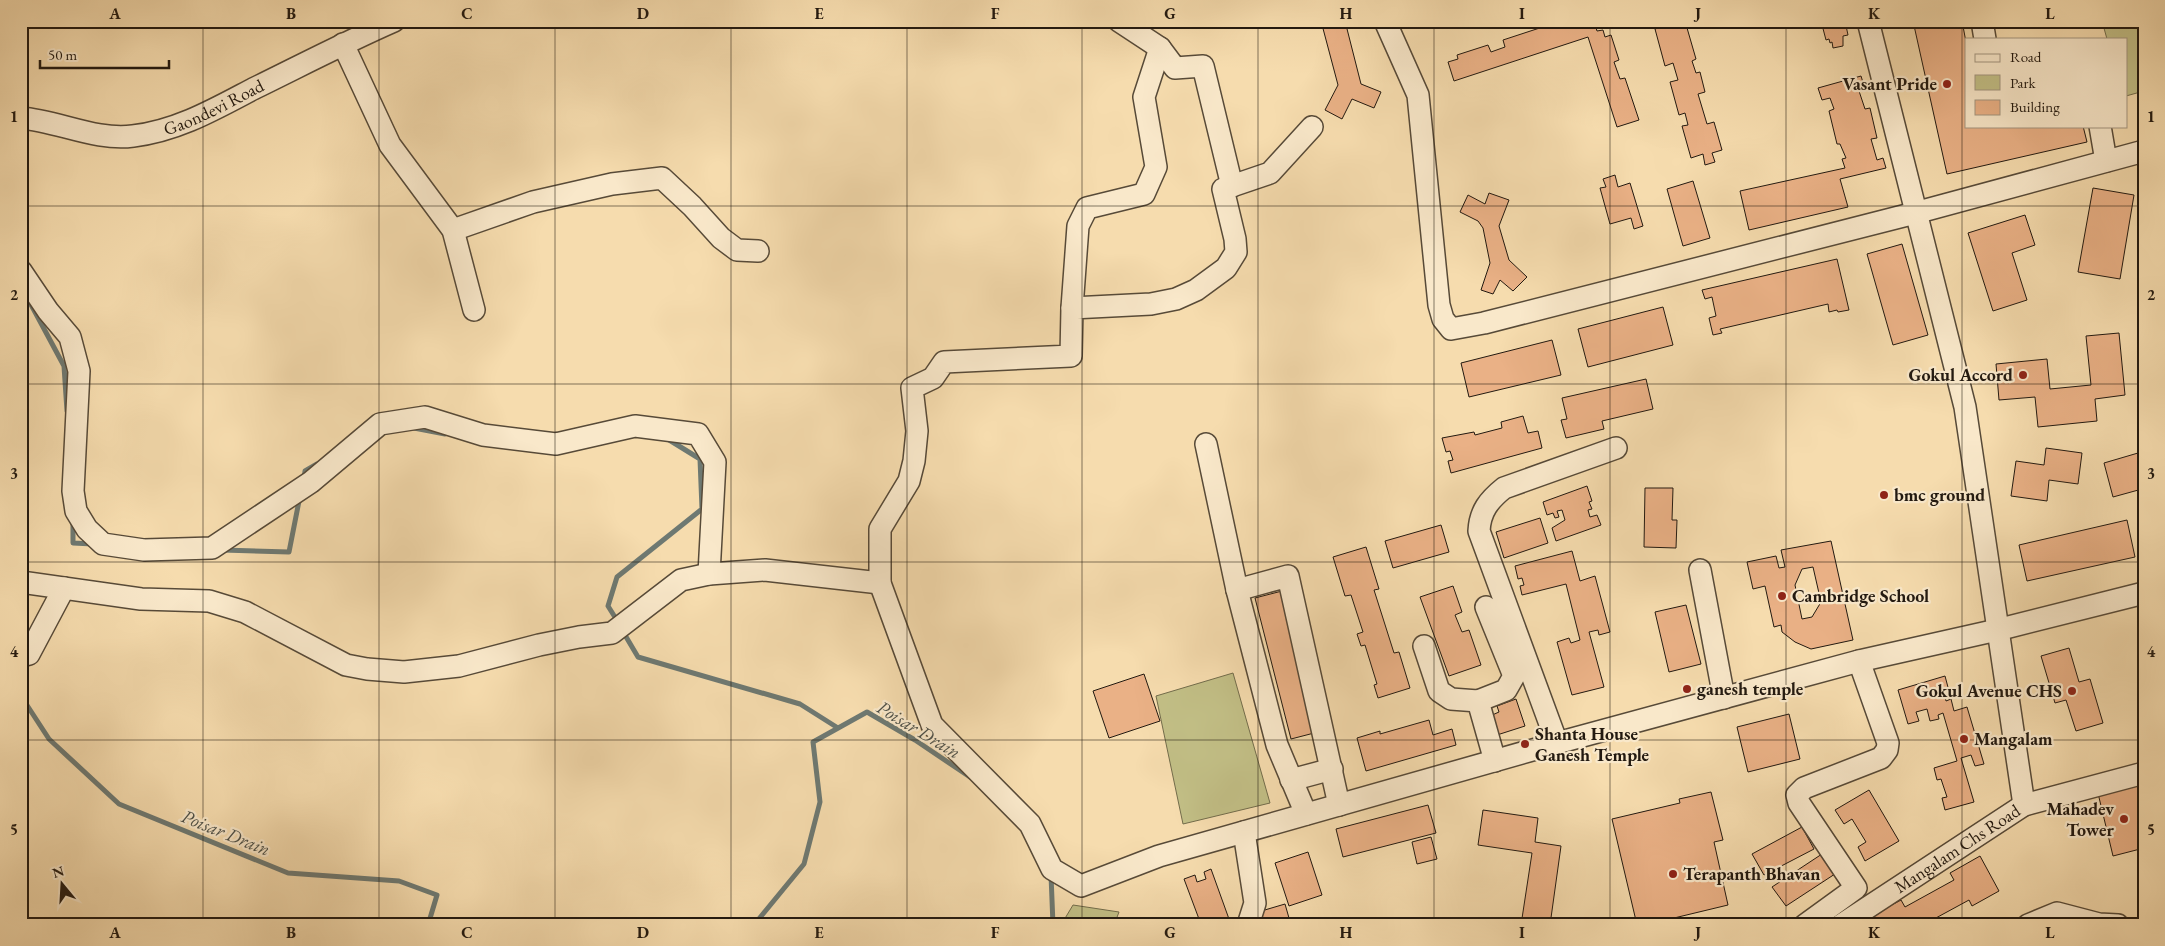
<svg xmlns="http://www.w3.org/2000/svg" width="2165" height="946" font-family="'EB Garamond',serif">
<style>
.green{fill:#c2bf86;stroke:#726c4b}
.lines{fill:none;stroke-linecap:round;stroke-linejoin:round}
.stream{stroke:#6e7972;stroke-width:5}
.building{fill:#eab186;stroke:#221910;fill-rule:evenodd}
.minor-casing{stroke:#574a38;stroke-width:24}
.minor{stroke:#f9e8ca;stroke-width:21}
.grid{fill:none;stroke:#221910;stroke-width:1;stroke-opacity:0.55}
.poi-dot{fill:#8f2418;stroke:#f9e8ca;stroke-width:2}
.labels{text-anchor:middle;stroke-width:4.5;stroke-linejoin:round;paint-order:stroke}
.poi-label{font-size:18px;font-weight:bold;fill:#221910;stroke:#f9e8ca;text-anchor:start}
.street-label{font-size:18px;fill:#221910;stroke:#f9e8ca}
.water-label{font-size:19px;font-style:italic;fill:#4e5149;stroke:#f9e8ca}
.neatline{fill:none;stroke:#221910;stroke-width:2}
.grid-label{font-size:16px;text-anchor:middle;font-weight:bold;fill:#221910}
</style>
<rect width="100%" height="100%" fill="#f6dcae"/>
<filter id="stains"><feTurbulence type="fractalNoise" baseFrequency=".004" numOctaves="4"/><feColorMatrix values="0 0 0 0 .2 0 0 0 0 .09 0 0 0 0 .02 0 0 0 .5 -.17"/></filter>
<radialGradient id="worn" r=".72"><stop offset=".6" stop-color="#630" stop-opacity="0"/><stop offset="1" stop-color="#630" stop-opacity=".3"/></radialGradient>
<path class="green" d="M 2102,21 L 2144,21 L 2144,91 L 2126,96 L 2126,39 L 2107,39 Z
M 1233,673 L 1270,803 L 1183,824 L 1156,696 Z
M 1073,905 L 1119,912 L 1114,925 L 1061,925 Z"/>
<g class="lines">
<path class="stream" d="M 28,299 L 64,366 L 67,411
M 414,428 L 445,434
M 304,478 L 305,471 L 317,464
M 73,520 L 73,543 L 93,544
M 222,550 L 289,552 L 300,496
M 618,622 L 608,606 L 617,577 L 702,509 L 700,459 L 666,438
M 622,630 L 638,657 L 800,704 L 838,728
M 21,696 L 49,739 L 119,804 L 288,873 L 399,881 L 437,895 L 428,925
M 1051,875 L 1053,925
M 757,925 L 758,920 L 804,864 L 820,802 L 813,742 L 867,712 L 915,740 L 970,777"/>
</g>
<path class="building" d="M 1321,21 L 1345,21 L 1361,84 L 1381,92 L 1374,108 L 1352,99 L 1342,119 L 1325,110 L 1338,85 Z
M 1561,21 L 1594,21 L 1597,31 L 1603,30 L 1605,37 L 1611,35 L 1619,60 L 1614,62 L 1620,79 L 1625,78 L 1639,120 L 1617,127 L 1588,37 L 1454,81 L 1448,62 L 1458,59 L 1457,55 L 1488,45 L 1491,52 L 1505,47 L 1503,40 Z
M 1681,21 L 1685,21 L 1696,59 L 1692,61 L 1696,73 L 1700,72 L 1705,92 L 1698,94 L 1707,124 L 1714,122 L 1722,150 L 1712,153 L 1715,162 L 1705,165 L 1703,154 L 1691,158 L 1682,126 L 1688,125 L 1685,113 L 1679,115 L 1670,82 L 1678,80 L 1673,63 L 1665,66 L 1655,29 Z
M 1821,21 L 1845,21 L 1848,35 L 1843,36 L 1843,46 L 1833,48 L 1832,42 L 1830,43 L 1829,39 L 1826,40 Z
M 1913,21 L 1962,21 L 1966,42 L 1966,126 L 2083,126 L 2087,142 L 1947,174 Z
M 1861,76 L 1865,89 L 1859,91 L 1865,109 L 1870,108 L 1877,138 L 1871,139 L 1877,160 L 1883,158 L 1886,168 L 1840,179 L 1848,207 L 1749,230 L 1740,191 L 1845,168 L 1842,159 L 1846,158 L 1840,144 L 1837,144 L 1829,111 L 1834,109 L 1830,98 L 1822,100 L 1818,88 Z
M 1615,175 L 1618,187 L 1630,183 L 1643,226 L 1634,229 L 1631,218 L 1610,224 L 1600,188 L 1606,187 L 1603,179 Z
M 1693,181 L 1710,238 L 1683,246 L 1667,189 Z
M 2093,188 L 2134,195 L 2120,279 L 2078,272 Z
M 1489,193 L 1509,200 L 1499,226 L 1509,260 L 1527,277 L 1513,291 L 1500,280 L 1493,294 L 1481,290 L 1490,263 L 1483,228 L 1478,221 L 1460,212 L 1468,195 L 1485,204 Z
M 2025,215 L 2035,245 L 2012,253 L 2027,300 L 1993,311 L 1968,233 Z
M 1902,244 L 1928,335 L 1893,345 L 1867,254 Z
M 1837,259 L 1849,310 L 1838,312 L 1837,310 L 1829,312 L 1828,304 L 1720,329 L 1722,333 L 1713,335 L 1709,318 L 1716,316 L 1712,297 L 1705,299 L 1702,290 Z
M 1663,307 L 1673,345 L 1588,367 L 1578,329 Z
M 2119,333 L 2125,395 L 2095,399 L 2097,421 L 2038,427 L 2035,397 L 1999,400 L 1996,364 L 2047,359 L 2050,389 L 2091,385 L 2086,336 Z
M 1552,340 L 1561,375 L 1469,397 L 1461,363 Z
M 1646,379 L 1653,409 L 1602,421 L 1604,429 L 1566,438 L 1561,420 L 1567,419 L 1562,398 Z
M 1523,416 L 1528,433 L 1538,431 L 1542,448 L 1451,473 L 1448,461 L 1453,460 L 1450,451 L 1446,452 L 1442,438 L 1474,432 L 1475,435 L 1502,428 L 1501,422 Z
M 2046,448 L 2082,453 L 2078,484 L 2049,480 L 2047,501 L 2011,496 L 2016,461 L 2044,465 Z
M 2138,453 L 2144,468 L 2144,495 L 2142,489 L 2113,497 L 2104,463 Z
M 1587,486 L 1592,501 L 1589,502 L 1592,509 L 1588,510 L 1590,517 L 1597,515 L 1601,525 L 1556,541 L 1552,528 L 1565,520 L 1562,510 L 1557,511 L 1559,517 L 1555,518 L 1553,513 L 1547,515 L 1543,502 Z
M 1645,488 L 1673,488 L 1672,520 L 1677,520 L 1676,548 L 1644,547 Z
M 1540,518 L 1548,543 L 1504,558 L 1496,532 Z
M 2127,520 L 2135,557 L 2027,581 L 2019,545 Z
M 1441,525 L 1449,552 L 1393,568 L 1385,541 Z
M 1831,541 L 1853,640 L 1811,649 L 1795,642 L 1782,632 L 1781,625 L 1774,627 L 1765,586 L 1753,589 L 1747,562 L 1776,556 L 1779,568 L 1785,567 L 1781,550 ZM 1813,567 L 1821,602 L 1812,617 L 1802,619 L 1795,585 L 1802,569 Z
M 1366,547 L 1379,589 L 1374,590 L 1394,653 L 1399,652 L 1410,688 L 1378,698 L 1374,685 L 1377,684 L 1365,645 L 1361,646 L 1357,634 L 1363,632 L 1351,595 L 1345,596 L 1333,557 Z
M 1572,551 L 1580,581 L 1595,576 L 1610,632 L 1599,635 L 1598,630 L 1589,632 L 1604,687 L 1572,695 L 1557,642 L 1569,638 L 1571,643 L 1580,640 L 1566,584 L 1522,595 L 1520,586 L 1524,585 L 1522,578 L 1518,579 L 1515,566 Z
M 1453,586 L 1462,612 L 1455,615 L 1462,632 L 1469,630 L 1481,665 L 1449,676 L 1420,597 Z
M 1282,591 L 1318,732 L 1291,739 L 1255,598 Z
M 1686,605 L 1701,664 L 1669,672 L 1655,612 Z
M 2069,648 L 2079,682 L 2090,679 L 2103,723 L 2076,731 L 2066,700 L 2055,703 L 2041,656 Z
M 1144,674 L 1160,721 L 1109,738 L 1093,691 Z
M 1945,676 L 1949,691 L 1944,692 L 1946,701 L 1951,699 L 1954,711 L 1967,707 L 1984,764 L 1975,766 L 1971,755 L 1961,758 L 1974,802 L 1945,810 L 1942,798 L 1947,797 L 1941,779 L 1937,780 L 1934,768 L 1957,761 L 1943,713 L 1938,715 L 1939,719 L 1930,721 L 1927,709 L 1916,712 L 1919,721 L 1908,724 L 1898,690 Z
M 1516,699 L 1525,726 L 1497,735 L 1490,716 L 1499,712 L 1497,706 Z
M 1789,714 L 1800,759 L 1748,772 L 1737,727 Z
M 1429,720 L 1433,735 L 1452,729 L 1456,745 L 1366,771 L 1357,738 L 1380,731 L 1380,734 Z
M 2144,778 L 2144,848 L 2113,856 L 2097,789 Z
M 1869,790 L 1899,841 L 1865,861 L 1858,847 L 1866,842 L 1852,819 L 1844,824 L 1835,810 Z
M 1711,792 L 1723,840 L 1714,842 L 1728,905 L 1645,925 L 1637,925 L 1612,819 L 1680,803 L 1679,799 Z
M 1428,805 L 1436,833 L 1343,857 L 1336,829 Z
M 1483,810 L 1538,818 L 1535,842 L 1561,846 L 1550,925 L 1521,925 L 1532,853 L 1478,845 Z
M 1802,827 L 1814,849 L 1764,875 L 1752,854 Z
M 1431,837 L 1437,859 L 1417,864 L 1412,842 Z
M 1308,852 L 1322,895 L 1289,906 L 1275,863 Z
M 1825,852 L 1838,872 L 1786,906 L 1772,887 Z
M 1980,856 L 1999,891 L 1972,906 L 1969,900 L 1923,925 L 1878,925 L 1873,915 L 1901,900 L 1905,907 L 1954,880 L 1950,873 Z
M 1211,869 L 1229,919 L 1214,925 L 1184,925 L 1199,919 L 1184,879 L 1195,875 L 1197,882 L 1206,879 L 1204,872 Z
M 1285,904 L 1291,925 L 1262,925 L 1258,912 Z"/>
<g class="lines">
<defs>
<g id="minor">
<path d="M 1119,21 L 1160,48 L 1175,68 L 1203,66 L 1232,186"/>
<path d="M 1385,21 L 1418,95 L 1439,305 L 1443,319 L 1451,329 L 1484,323 L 1915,213 L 2144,151"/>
<path d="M 1868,21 L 1965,407 L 2024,805"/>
<path d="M 1982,21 L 1985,39"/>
<path d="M 343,44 L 390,145 L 453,230 L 474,310"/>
<path id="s1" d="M 21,118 C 58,121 96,141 133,136 C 177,131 215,109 253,89 C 300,66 346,42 394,21"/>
<path d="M 2100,126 L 2106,161"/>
<path d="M 1312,127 L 1270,173 L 1223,189 L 1235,239 L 1236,252 L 1226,268 L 1196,290 L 1176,299 L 1151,304 L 1072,308 L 1071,356 L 944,362 L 933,378 L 912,388 L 917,431 L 914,461 L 909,481 L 880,529 L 880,583 L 932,725 L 1030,824 L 1052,869 L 1081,886 L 1159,856 L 1557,743 L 1859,661 L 1997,630 L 2144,593"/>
<path d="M 453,230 L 533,202 L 612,184 L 662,178 L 692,206 L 721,238 L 737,250 L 758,251"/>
<path d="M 21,271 L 48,311 L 70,337 L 79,371 L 73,491 L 76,511 L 87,529 L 103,544 L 144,550 L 212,548 L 311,482 L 380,424 L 425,417 L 483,435 L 556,444 L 635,426 L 698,434 L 715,462 L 709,574"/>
<path d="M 1072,308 L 1078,226 L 1087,208 L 1144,194 L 1156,167 L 1144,97 L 1160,48"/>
<path d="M 1206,444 L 1237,590 L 1277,745 L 1306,814"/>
<path d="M 1700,570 L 1724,698"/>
<path d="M 21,582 L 141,599 L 209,601 L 245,612 L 346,665 L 367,669 L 404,672 L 459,666 L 539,645 L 579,637 L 612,633 L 681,580 L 709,574 L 765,570 L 880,583"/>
<path d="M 1237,590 L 1288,576 L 1339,805"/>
<path d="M 1424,646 L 1439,691 L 1451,699 L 1478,701 L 1495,761"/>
<path d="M 21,656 L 29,654 L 64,588"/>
<path d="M 1478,701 L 1506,690 L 1514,676 L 1486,607"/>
<path d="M 1557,743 L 1479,531 C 1480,511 1489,500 1504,488 L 1616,448"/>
<path d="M 1291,780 L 1332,769"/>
<path d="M 1244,832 L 1255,903 L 1248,925"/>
<path d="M 1805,925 L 1856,888 L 1799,803 L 1797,795 L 1804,788 L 1881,758 L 1887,750 L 1888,743 L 1859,661"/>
<path id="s2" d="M 1841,925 L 2024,805 L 2144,773"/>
<path d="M 2028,925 L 2057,913 L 2099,924 L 2118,925"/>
</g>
</defs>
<use href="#minor" class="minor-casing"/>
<use href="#minor" class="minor"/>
</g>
<path class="grid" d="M 203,21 L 203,925M 379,21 L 379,925M 555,21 L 555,925M 731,21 L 731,925M 907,21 L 907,925M 1082,21 L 1082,925M 1258,21 L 1258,925M 1434,21 L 1434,925M 1610,21 L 1610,925M 1786,21 L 1786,925M 1962,21 L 1962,925M 21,206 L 2144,206M 21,384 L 2144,384M 21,562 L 2144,562M 21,740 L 2144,740"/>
<g class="poi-dot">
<circle cx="1947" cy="84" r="5"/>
<circle cx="2023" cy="375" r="5"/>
<circle cx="1884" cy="495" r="5"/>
<circle cx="1782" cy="596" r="5"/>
<circle cx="1687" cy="689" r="5"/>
<circle cx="2072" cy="691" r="5"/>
<circle cx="1964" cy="739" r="5"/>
<circle cx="1525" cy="744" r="5"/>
<circle cx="2124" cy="819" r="5"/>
<circle cx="1673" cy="874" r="5"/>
</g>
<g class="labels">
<g class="poi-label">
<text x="1937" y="90" text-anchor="end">Vasant Pride</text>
<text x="2013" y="381" text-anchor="end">Gokul Accord</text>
<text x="1894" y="501">bmc ground</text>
<text x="1792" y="602">Cambridge School</text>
<text x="1697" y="695">ganesh temple</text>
<text x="2062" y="697" text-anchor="end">Gokul Avenue CHS</text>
<text x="1535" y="740">Shanta House<tspan x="1535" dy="21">Ganesh Temple</tspan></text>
<text x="1974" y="745">Mangalam</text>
<text x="2114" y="815" text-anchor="end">Mahadev<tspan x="2114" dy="21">Tower</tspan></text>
<text x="1683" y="880">Terapanth Bhavan</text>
</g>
<g class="street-label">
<text dy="6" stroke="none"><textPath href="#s1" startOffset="200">Gaondevi Road</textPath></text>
<text dy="6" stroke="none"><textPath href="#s2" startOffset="139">Mangalam Chs Road</textPath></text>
</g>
<g class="water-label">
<text transform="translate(919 729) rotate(31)" y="7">Poisar Drain</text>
<text transform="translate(226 832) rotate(22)" y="7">Poisar Drain</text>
</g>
</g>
<rect width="2165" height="946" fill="none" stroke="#f6dcae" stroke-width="55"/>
<rect x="1965" y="38" width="162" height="90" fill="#f9e8ca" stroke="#a39580"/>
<rect x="1975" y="54" width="25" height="8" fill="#f9e8ca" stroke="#a39580"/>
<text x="2010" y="62" font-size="15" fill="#221910">Road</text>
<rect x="1975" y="75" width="25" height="15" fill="#c2bf86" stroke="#a39580"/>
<text x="2010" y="88" font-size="15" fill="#221910">Park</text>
<rect x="1975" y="100" width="25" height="15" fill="#eab186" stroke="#a39580"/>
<text x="2010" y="112" font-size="15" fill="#221910">Building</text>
<g transform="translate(62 884) rotate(342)" stroke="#f9e8ca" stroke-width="4" paint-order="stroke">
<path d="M0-4L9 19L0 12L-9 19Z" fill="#221910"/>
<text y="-8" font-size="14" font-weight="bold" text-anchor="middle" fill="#221910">N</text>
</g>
<path d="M40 60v8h129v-8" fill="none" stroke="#221910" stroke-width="2.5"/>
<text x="48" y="60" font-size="15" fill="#221910" stroke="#f9e8ca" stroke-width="4" paint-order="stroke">50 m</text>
<rect x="28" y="28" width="2110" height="890" class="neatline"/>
<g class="grid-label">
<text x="115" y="19">A</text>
<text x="291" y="19">B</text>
<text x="467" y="19">C</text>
<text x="643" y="19">D</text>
<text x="819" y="19">E</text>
<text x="995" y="19">F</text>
<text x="1170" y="19">G</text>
<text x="1346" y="19">H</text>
<text x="1522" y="19">I</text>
<text x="1698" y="19">J</text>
<text x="1874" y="19">K</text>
<text x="2050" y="19">L</text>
<text x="14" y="122">1</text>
<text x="2151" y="122">1</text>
<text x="14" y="300">2</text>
<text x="2151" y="300">2</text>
<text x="14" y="479">3</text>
<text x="2151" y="479">3</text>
<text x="14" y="657">4</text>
<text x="2151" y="657">4</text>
<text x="14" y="835">5</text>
<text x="2151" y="835">5</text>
<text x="115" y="938">A</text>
<text x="291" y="938">B</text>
<text x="467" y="938">C</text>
<text x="643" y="938">D</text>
<text x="819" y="938">E</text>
<text x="995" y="938">F</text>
<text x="1170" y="938">G</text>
<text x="1346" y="938">H</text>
<text x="1522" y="938">I</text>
<text x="1698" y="938">J</text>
<text x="1874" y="938">K</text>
<text x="2050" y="938">L</text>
</g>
<rect width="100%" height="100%" filter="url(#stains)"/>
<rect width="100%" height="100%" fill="url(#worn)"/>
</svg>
